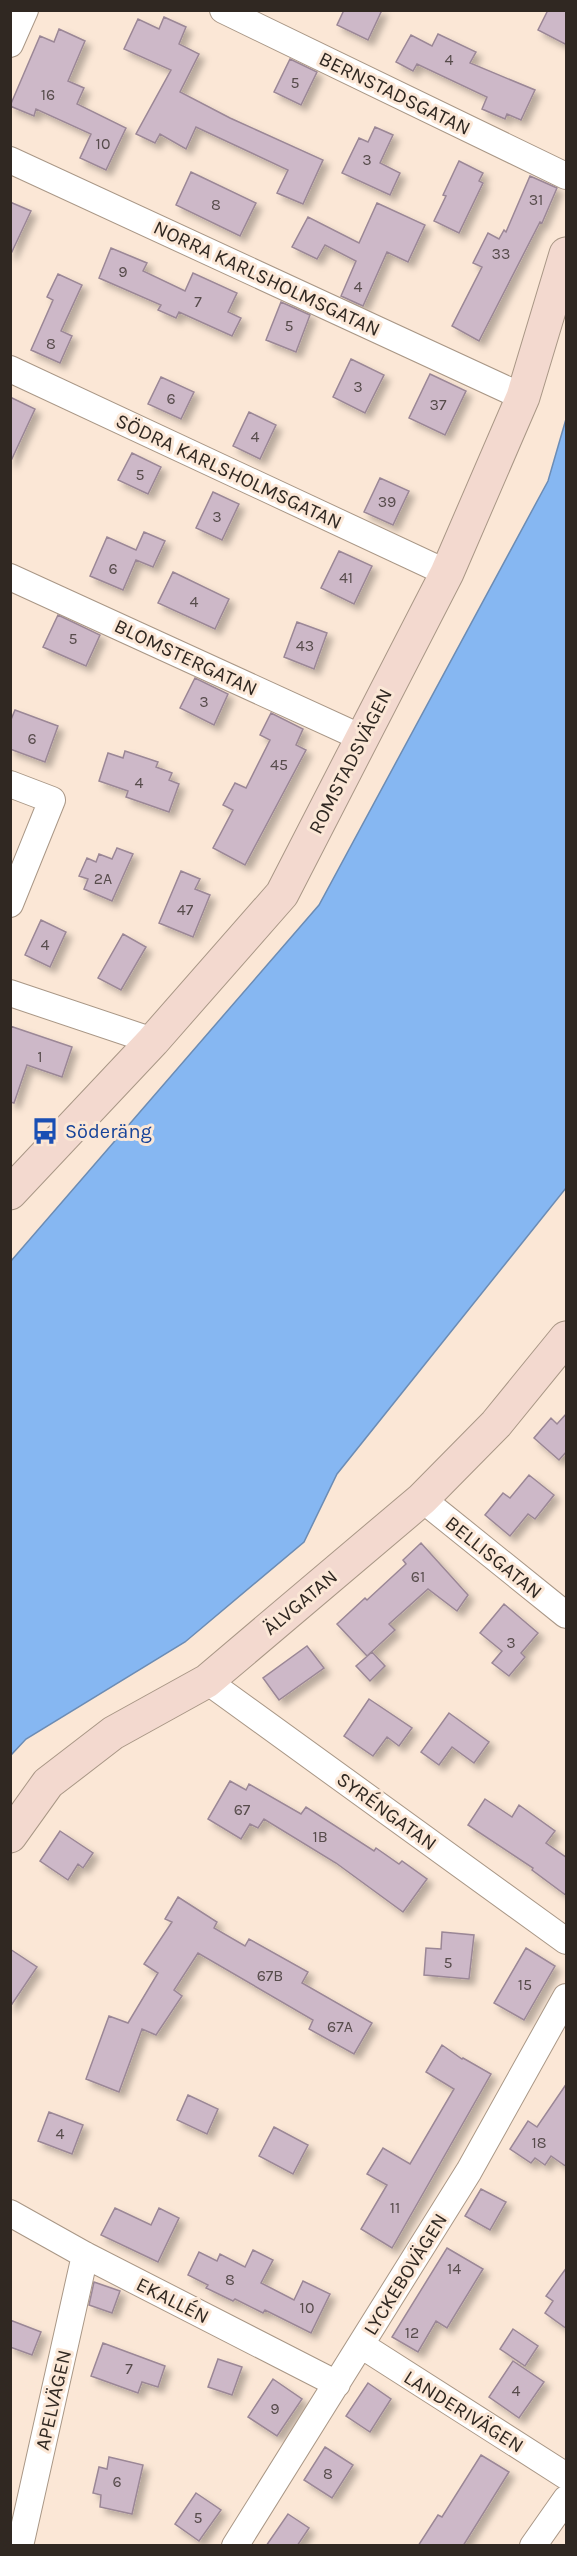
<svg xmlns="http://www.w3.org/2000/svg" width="577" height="2556" font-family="Karla,sans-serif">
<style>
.water{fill:#86b7f2;stroke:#6c8cb4;stroke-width:1.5}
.building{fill:#cdb8c8;stroke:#9b8796;stroke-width:1.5;filter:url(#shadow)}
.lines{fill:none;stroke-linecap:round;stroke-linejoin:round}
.street-casing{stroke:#a99786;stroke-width:28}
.secondary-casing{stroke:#a99786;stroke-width:35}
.street{stroke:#fff;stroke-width:26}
.secondary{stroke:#f3d9cf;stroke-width:33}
.labels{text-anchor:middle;stroke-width:6;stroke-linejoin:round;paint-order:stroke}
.number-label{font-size:16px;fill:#574c4c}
.street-label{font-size:20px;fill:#302822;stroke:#fbe7d6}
.transit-label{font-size:20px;fill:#164399;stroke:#fbe7d6;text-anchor:start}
</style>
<defs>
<filter id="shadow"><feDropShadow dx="5.5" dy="5.5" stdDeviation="3" flood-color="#0004"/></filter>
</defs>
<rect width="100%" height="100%" fill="#fbe7d6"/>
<path class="water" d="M 566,419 L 566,1188 L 337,1474 L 304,1542 L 185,1642 L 26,1739 L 11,1755 L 11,1261 L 319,905 L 548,481 Z"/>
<path class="building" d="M 344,10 L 382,10 L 368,40 L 337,25 Z
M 548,10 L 567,10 L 567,45 L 538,30 Z
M 164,17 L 186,27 L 179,44 L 199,54 L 180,92 L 230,118 L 323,160 L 303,204 L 277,193 L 288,170 L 196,127 L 186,149 L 160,134 L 155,143 L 136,134 L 171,70 L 124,49 L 138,19 L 159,29 Z
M 59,29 L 85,41 L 68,81 L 84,88 L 77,104 L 126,128 L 106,170 L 80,158 L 91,134 L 36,109 L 34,116 L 10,106 L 40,36 L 54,42 Z
M 438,34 L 476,52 L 470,63 L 535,90 L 521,120 L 507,114 L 505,119 L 482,109 L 487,97 L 417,64 L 413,71 L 396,62 L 411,35 L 432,46 Z
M 290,59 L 317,72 L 301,105 L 274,92 Z
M 375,127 L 393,135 L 380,163 L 400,173 L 390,195 L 342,173 L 359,138 L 368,142 Z
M 459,161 L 483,173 L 479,181 L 483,183 L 459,233 L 434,221 L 446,196 L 443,195 Z
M 191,172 L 256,203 L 240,236 L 176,205 Z
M 530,176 L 557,188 L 542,223 L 540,222 L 479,341 L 452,326 L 482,267 L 473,263 L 488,233 L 499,239 L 504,230 L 506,232 Z
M 10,202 L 31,211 L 10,256 Z
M 377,203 L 425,225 L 408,262 L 387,252 L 363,306 L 341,296 L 356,261 L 325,245 L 317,259 L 292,247 L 308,217 L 359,243 Z
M 111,248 L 147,263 L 143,271 L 185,291 L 193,273 L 237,293 L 228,312 L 241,318 L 232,336 L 179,312 L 176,318 L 158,310 L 161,305 L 99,278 Z
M 58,274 L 82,285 L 61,331 L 72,336 L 60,363 L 31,350 L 53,300 L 47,297 Z
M 281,302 L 310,315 L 296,352 L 266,340 Z
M 351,359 L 384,375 L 365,413 L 333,397 Z
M 430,374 L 466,391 L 445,435 L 409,418 Z
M 161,377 L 194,392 L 181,419 L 148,404 Z
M 10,397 L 35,409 L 10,463 Z
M 249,412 L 276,425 L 260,459 L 233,446 Z
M 132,453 L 161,467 L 148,494 L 118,480 Z
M 380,478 L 409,491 L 393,525 L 364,512 Z
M 213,492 L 239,504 L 222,540 L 196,528 Z
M 144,532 L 165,541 L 153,567 L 136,560 L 123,590 L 90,576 L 107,537 L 136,550 Z
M 339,551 L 372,566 L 354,604 L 321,588 Z
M 173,572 L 229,599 L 215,629 L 158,603 Z
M 58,615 L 100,635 L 86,666 L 43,647 Z
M 297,622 L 327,633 L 314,669 L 284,657 Z
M 195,678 L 228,694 L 214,725 L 180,708 Z
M 15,710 L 58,726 L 45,762 L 10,749 L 10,722 Z
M 271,713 L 303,729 L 296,745 L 306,750 L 245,865 L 213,848 L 233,810 L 223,805 L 235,783 L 246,788 L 270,740 L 260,735 Z
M 125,751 L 158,762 L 156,767 L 172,773 L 169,780 L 179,784 L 169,812 L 126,797 L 128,791 L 99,781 L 108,753 L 123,758 Z
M 117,848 L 133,854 L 112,901 L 84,889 L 88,879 L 79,876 L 87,858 L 96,862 L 99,854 L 112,859 Z
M 181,871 L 200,879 L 195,889 L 210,895 L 193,937 L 159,923 Z
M 41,920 L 66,932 L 50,967 L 25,955 Z
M 123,934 L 146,947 L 121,990 L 98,978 Z
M 10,1026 L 72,1047 L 62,1077 L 27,1065 L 14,1103 L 10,1102 Z
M 567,1413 L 567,1451 L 559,1460 L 534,1438 L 551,1418 L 557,1424 Z
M 529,1475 L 554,1495 L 535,1519 L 528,1514 L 510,1536 L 485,1515 L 503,1493 L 510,1498 Z
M 421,1543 L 468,1595 L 457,1611 L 428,1589 L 389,1624 L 395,1630 L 367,1656 L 337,1624 L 365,1598 L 367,1600 L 406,1564 L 403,1560 Z
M 504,1604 L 538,1633 L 521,1653 L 525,1657 L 509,1676 L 492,1663 L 502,1651 L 480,1633 Z
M 307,1646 L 324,1668 L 279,1700 L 263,1678 Z
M 372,1652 L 385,1666 L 370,1681 L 356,1666 Z
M 369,1699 L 412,1728 L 399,1746 L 387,1737 L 373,1756 L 344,1736 Z
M 449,1713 L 489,1742 L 474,1763 L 452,1747 L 439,1765 L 421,1752 Z
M 230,1781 L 246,1790 L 249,1784 L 301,1814 L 306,1807 L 374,1851 L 376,1848 L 399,1864 L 402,1861 L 427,1879 L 403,1912 L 336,1863 L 264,1819 L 258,1828 L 250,1824 L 241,1839 L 208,1819 Z
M 485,1799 L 512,1817 L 519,1805 L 555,1831 L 546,1843 L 567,1858 L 567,1896 L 532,1870 L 533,1868 L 468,1825 Z
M 60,1831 L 93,1853 L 83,1868 L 78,1864 L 68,1880 L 40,1861 Z
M 178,1897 L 217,1922 L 214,1928 L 245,1946 L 249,1939 L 308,1972 L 302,1983 L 372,2023 L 354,2054 L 309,2029 L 313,2020 L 198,1953 L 174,1990 L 182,1996 L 156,2035 L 142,2029 L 119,2092 L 86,2079 L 109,2016 L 128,2023 L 158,1973 L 144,1964 L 172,1922 L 165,1919 Z
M 442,1932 L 474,1935 L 469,1979 L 424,1975 L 426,1948 L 441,1949 Z
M 526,1948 L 555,1966 L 524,2020 L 494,2003 Z
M 10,1949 L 37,1967 L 10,2007 Z
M 442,2045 L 462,2059 L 463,2058 L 491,2074 L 392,2248 L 361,2229 L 387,2185 L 367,2174 L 383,2148 L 410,2164 L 454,2089 L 426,2072 Z
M 567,2083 L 567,2167 L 551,2156 L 545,2165 L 535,2158 L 531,2163 L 510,2149 L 528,2121 L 537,2127 Z
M 188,2095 L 218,2109 L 207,2134 L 177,2120 Z
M 49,2112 L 83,2125 L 72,2154 L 38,2141 Z
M 274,2127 L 308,2145 L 293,2174 L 259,2156 Z
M 481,2189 L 506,2202 L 490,2230 L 465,2216 Z
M 115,2208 L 151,2225 L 159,2208 L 179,2218 L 158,2262 L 101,2235 Z
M 447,2248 L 483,2269 L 447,2328 L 436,2321 L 418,2352 L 392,2337 Z
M 253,2250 L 273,2260 L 261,2283 L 294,2300 L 303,2281 L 330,2294 L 311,2333 L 265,2310 L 263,2313 L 235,2299 L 233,2301 L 206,2288 L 208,2285 L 188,2275 L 199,2252 L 217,2261 L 220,2254 L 245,2267 Z
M 567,2267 L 567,2329 L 545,2313 L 553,2301 L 546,2296 Z
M 94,2282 L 120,2291 L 112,2313 L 89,2305 Z
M 10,2320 L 41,2332 L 32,2355 L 10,2347 Z
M 513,2329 L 538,2346 L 525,2366 L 500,2349 Z
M 103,2343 L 165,2366 L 158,2387 L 142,2382 L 138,2393 L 91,2376 Z
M 218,2359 L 242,2367 L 232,2395 L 208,2387 Z
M 513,2361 L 544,2382 L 519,2418 L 489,2397 Z
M 273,2379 L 302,2399 L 277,2436 L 248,2417 Z
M 368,2383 L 391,2399 L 370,2432 L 346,2416 Z
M 325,2447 L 353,2465 L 332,2498 L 304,2480 Z
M 481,2455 L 509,2472 L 463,2546 L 418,2546 L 438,2515 L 442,2517 Z
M 109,2457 L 143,2465 L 132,2514 L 100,2507 L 101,2495 L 93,2493 L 99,2467 L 107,2469 Z
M 196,2493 L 221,2510 L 199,2541 L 175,2524 Z
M 288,2514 L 309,2528 L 297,2546 L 266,2546 Z"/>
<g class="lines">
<defs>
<path id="street" d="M 223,10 L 566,176
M 10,44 L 25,10
M 10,160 L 523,397
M 10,369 L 447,573
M 10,577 L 362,738
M 10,784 L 52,800 L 10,904
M 10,993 L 153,1041
M 422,1499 L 566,1615
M 207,1681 L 566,1941
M 10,2213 L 85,2255 L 337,2384
M 361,2345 L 566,2476
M 20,2546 L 85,2255
M 235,2546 L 469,2171 L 566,1997
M 533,2546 L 566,2499"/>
<path id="secondary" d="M 10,1193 L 153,1041 L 282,894 L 447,573 L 523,397 L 566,254
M 10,1836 L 48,1783 L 113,1733 L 207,1681 L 422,1499 L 496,1424 L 566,1338"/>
</defs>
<use href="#street" class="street-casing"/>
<use href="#secondary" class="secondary-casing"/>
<use href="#street" class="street"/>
<use href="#secondary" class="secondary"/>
</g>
<defs>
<symbol id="bus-bare" viewBox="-9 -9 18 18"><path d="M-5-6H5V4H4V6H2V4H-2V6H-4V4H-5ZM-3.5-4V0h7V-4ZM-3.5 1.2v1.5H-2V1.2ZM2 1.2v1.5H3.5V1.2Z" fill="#1a4fb4" stroke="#fbe7d6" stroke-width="2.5" paint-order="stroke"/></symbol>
</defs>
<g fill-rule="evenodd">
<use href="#bus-bare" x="26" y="1112" width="38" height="38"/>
</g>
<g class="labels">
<g class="number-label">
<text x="449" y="65">4</text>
<text x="295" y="88">5</text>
<text x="48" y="100">16</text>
<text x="103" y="149">10</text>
<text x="367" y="165">3</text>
<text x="536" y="205">31</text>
<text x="216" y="210">8</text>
<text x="501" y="259">33</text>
<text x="123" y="277">9</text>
<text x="358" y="292">4</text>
<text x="198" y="307">7</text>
<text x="289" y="331">5</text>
<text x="51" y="349">8</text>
<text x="358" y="392">3</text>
<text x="171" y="404">6</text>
<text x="438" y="410">37</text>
<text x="255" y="442">4</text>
<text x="140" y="480">5</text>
<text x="387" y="507">39</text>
<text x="217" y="522">3</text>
<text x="113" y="574">6</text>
<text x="346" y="583">41</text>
<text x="194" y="607">4</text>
<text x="73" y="644">5</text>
<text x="305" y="651">43</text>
<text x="204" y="707">3</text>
<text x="32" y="744">6</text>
<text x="279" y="770">45</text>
<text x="139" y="788">4</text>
<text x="103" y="884">2A</text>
<text x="185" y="915">47</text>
<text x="45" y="950">4</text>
<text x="40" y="1062">1</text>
<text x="418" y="1582">61</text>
<text x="511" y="1648">3</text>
<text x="242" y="1815">67</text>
<text x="320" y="1842">1B</text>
<text x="448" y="1968">5</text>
<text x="270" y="1981">67B</text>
<text x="525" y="1990">15</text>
<text x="340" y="2032">67A</text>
<text x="60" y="2139">4</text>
<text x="539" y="2148">18</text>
<text x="395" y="2213">11</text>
<text x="454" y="2274">14</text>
<text x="230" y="2285">8</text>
<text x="307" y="2313">10</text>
<text x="412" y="2338">12</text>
<text x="129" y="2374">7</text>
<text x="516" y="2396">4</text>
<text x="275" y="2414">9</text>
<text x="328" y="2479">8</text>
<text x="117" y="2487">6</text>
<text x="198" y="2523">5</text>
</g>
<g class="street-label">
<text transform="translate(395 93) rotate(26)" y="7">BERNSTADSGATAN</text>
<text transform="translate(267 278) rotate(25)" y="7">NORRA KARLSHOLMSGATAN</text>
<text transform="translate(229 471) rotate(25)" y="7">SÖDRA KARLSHOLMSGATAN</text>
<text transform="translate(186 657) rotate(25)" y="7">BLOMSTERGATAN</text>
<text transform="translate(350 761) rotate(-63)" y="7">ROMSTADSVÄGEN</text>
<text transform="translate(494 1557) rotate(39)" y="7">BELLISGATAN</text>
<text transform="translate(300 1602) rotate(-40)" y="7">ÄLVGATAN</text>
<text transform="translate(387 1811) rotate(36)" y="7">SYRÉNGATAN</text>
<text transform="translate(405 2274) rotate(-58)" y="7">LYCKEBOVÄGEN</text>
<text transform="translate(173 2300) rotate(27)" y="7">EKALLÉN</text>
<text transform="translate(53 2400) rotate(-77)" y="7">APELVÄGEN</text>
<text transform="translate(464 2411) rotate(32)" y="7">LANDERIVÄGEN</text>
</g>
<g class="transit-label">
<text x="65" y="1138">Söderäng</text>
</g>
</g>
<rect width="577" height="2556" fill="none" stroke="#302822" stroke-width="24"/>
</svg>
